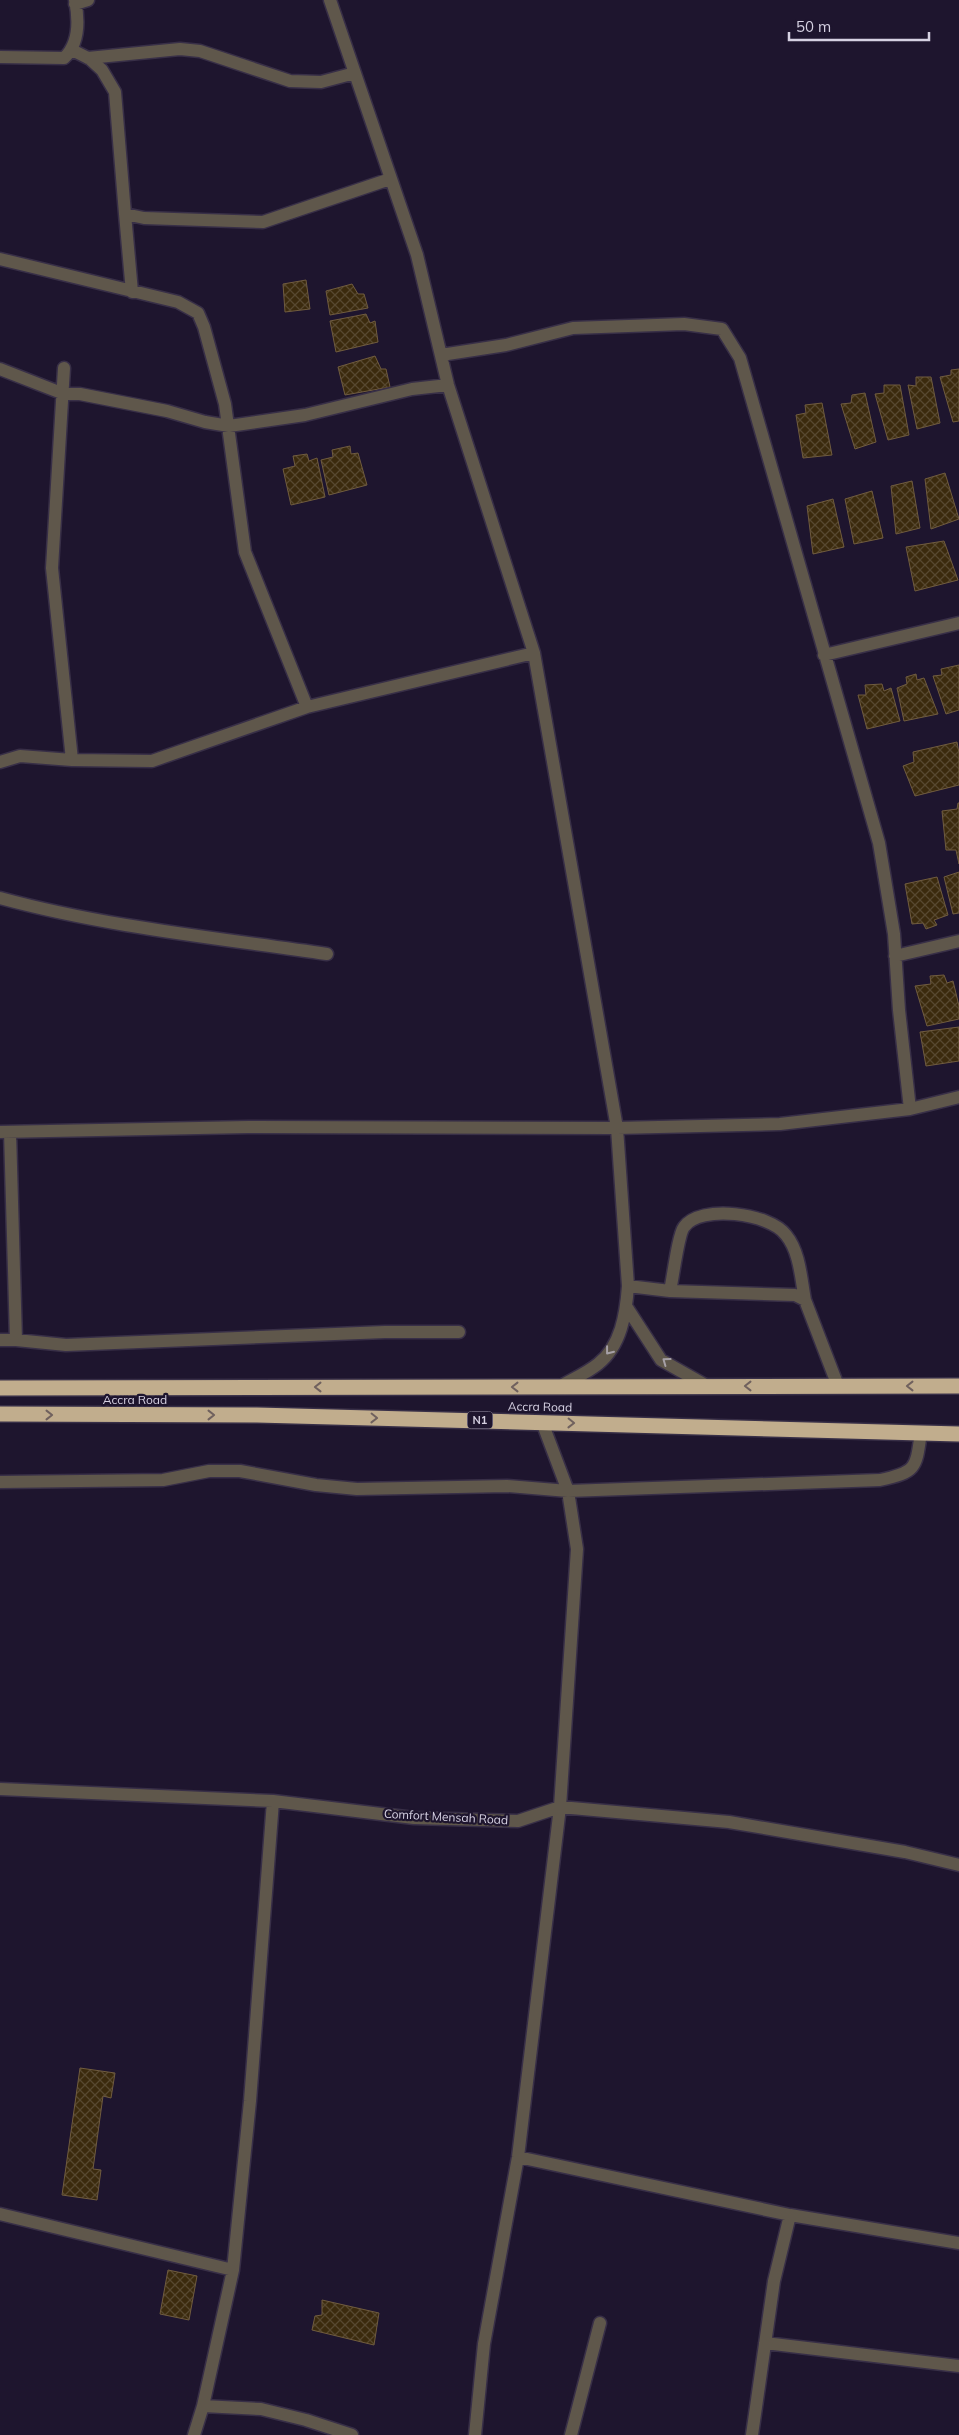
<svg xmlns="http://www.w3.org/2000/svg" width="959" height="2435" font-family="Mulish,sans-serif">
<style>
.building{fill:url(#building-cross-hatch);stroke:#705c3f}
.lines{fill:none;stroke-linecap:round;stroke-linejoin:round}
.minor-casing{stroke:#382f47;stroke-width:15}
.highway-casing{stroke:#382f47;stroke-width:18}
.minor{stroke:#5f574b;stroke-width:12}
.highway{stroke:#c1ad8d;stroke-width:15}
.oneway{stroke:#a6a0a6}
.oneway2{stroke:#70615e}
.labels{text-anchor:middle;stroke-width:4.5;stroke-linejoin:round;paint-order:stroke}
.shield{fill:#1e152e;stroke:#9f99ac;stroke-width:1}
.shield-label{font-size:11px;font-weight:bold;fill:#d6d1e2}
.street-label{font-size:12px;fill:#d6d1e2;stroke:#1e152e}
</style>
<defs>
<pattern id="building-cross-hatch" width="8" height="8" patternUnits="userSpaceOnUse" patternTransform="scale(1.25)"><rect width="8" height="8" fill="#3b2a0d"/><path d="M0 0l8 8M0 8l8-8" fill="none" stroke="#574830"/></pattern>
</defs>
<rect width="100%" height="100%" fill="#1e152e"/>
<path class="building" d="M 306,280 L 310,309 L 285,312 L 283,284 Z
M 352,284 L 358,294 L 364,294 L 368,308 L 330,315 L 326,291 Z
M 366,314 L 370,323 L 375,321 L 378,342 L 336,352 L 330,321 Z
M 375,356 L 381,369 L 386,369 L 390,387 L 345,395 L 338,367 Z
M 959,369 L 959,421 L 953,422 L 940,377 L 951,375 L 951,370 Z
M 916,377 L 931,377 L 940,423 L 917,429 L 908,385 L 916,386 Z
M 884,385 L 900,385 L 909,435 L 888,440 L 875,394 L 884,393 Z
M 865,393 L 876,442 L 855,449 L 841,404 L 851,403 L 852,395 Z
M 822,403 L 832,455 L 803,458 L 796,415 L 806,413 L 805,405 Z
M 350,446 L 351,454 L 358,453 L 367,485 L 329,495 L 321,460 L 333,457 L 332,450 Z
M 307,454 L 309,461 L 317,458 L 325,497 L 291,505 L 283,469 L 295,466 L 293,456 Z
M 945,473 L 959,519 L 931,529 L 925,479 Z
M 912,481 L 920,528 L 896,534 L 891,486 Z
M 872,491 L 883,538 L 854,544 L 845,499 Z
M 833,499 L 844,547 L 813,554 L 807,506 Z
M 944,541 L 958,580 L 915,591 L 906,547 Z
M 959,665 L 959,710 L 946,714 L 933,676 L 942,675 L 941,669 Z
M 916,674 L 917,680 L 924,678 L 938,714 L 904,721 L 897,688 L 907,684 L 906,677 Z
M 882,684 L 884,691 L 891,688 L 900,721 L 867,729 L 858,695 L 866,695 L 865,685 Z
M 957,742 L 959,753 L 959,785 L 915,796 L 903,766 L 914,762 L 913,752 Z
M 958,803 L 959,803 L 959,864 L 956,850 L 946,850 L 942,811 L 957,809 Z
M 959,872 L 959,913 L 953,914 L 944,877 Z
M 937,877 L 948,915 L 934,920 L 937,925 L 926,929 L 923,923 L 912,924 L 905,884 Z
M 944,975 L 947,983 L 953,981 L 959,1006 L 959,1019 L 927,1026 L 915,986 L 931,984 L 930,976 Z
M 959,1027 L 959,1061 L 926,1066 L 920,1032 Z
M 80,2068 L 115,2073 L 111,2098 L 103,2096 L 93,2169 L 101,2170 L 97,2200 L 62,2195 Z
M 168,2270 L 197,2276 L 189,2320 L 160,2314 Z
M 322,2300 L 379,2313 L 374,2345 L 312,2330 L 315,2316 L 322,2315 Z"/>
<g class="lines">
<defs>
<path id="minor" d="M 330,0 L 417,255 L 448,385 L 534,653 L 617,1128 L 628,1286 C 626,1314 621,1346 598,1364 C 587,1373 573,1379 561,1386
M 75,4 L 88,0
M 72,50 L 90,59 L 102,70 L 115,92 L 125,214
M 0,57 L 64,58 C 79,44 79,20 75,0
M 88,58 L 180,49 L 200,51 L 290,81 L 321,82 L 355,73
M 0,259 L 178,302 L 198,313 L 204,327 L 225,404 L 245,552 L 307,707
M 132,292 L 125,214 L 144,218 L 263,222 L 390,179
M 441,355 L 506,345 L 573,328 L 684,324 L 722,329 L 740,358 L 879,843 L 894,934 L 899,1010 L 910,1109
M 64,368 L 52,568 L 72,760
M 0,369 L 64,394 L 80,394 L 167,411 L 205,422 L 229,426 L 305,415 L 412,389 L 448,385
M 824,655 L 959,623
M 0,762 L 20,756 L 72,760 L 152,761 L 307,707 L 534,653
M 0,898 C 106,927 218,938 327,954
M 895,956 L 959,941
M 0,1132 L 248,1127 L 617,1128 L 780,1124 L 910,1109 L 959,1097
M 10,1132 L 16,1340
M 628,1286 L 670,1291 L 795,1295 L 805,1300 L 838,1386
M 670,1291 C 673,1278 678,1235 684,1227 C 700,1204 770,1213 786,1235 C 800,1252 801,1279 805,1300
M 626,1306 L 661,1360 L 707,1386
M 0,1340 L 16,1340 L 66,1345 L 385,1332 L 459,1332
M 0,1482 L 163,1480 L 209,1471 L 240,1471 L 316,1485 L 357,1489 L 507,1486 L 568,1491 L 880,1480 C 917,1472 916,1468 921,1432
M 0,1789 L 273,1801 L 414,1818 L 518,1821 L 560,1807 L 577,1549 L 568,1491 L 542,1422
M 518,2157 L 790,2215 L 959,2243
M 0,2214 L 233,2270
M 765,2343 L 959,2366
M 203,2406 L 261,2409 L 306,2420 L 352,2435
M 194,2435 L 203,2406 L 233,2270 L 250,2101 L 273,1801
M 475,2435 L 484,2344 L 518,2157 L 560,1807 L 729,1822 L 905,1852 L 959,1865
M 571,2435 L 600,2323
M 752,2435 L 774,2281 L 790,2215"/>
<path id="highway" d="M 0,1388 L 959,1386
M 0,1414 L 257,1415 L 959,1434"/>
</defs>
<use href="#minor" class="minor-casing"/>
<use href="#highway" class="highway-casing"/>
<use href="#minor" class="minor"/>
<use href="#highway" class="highway"/>
</g>
<defs><path id="oneway-chevron" d="M-2-3.5L2.5 0L-2 3.5" fill="none" stroke-width="1.6" stroke-linecap="round" stroke-linejoin="round" transform="scale(1.25)"/></defs>
<g class="oneway">
<use href="#oneway-chevron" transform="translate(609 1351) rotate(128)"/>
<use href="#oneway-chevron" transform="translate(666 1361) rotate(-144)"/>
</g>
<g class="oneway2">
<use href="#oneway-chevron" transform="translate(748 1386) rotate(-180)"/>
<use href="#oneway-chevron" transform="translate(910 1386) rotate(180)"/>
<use href="#oneway-chevron" transform="translate(318 1387) rotate(180)"/>
<use href="#oneway-chevron" transform="translate(515 1387) rotate(180)"/>
<use href="#oneway-chevron" transform="translate(49 1415)"/>
<use href="#oneway-chevron" transform="translate(211 1415)"/>
<use href="#oneway-chevron" transform="translate(374 1418) rotate(1)"/>
<use href="#oneway-chevron" transform="translate(571 1423) rotate(1)"/>
</g>
<g class="labels">
<rect class="shield" x="467.5" y="1411.5" width="25" height="17" rx="4"/>
<g class="shield-label">
<text x="480" y="1424">N1</text>
</g>
<g class="street-label">
<text x="135" y="1404">Accra Road</text>
<text transform="translate(540 1407) rotate(1)" y="4">Accra Road</text>
<text transform="translate(446 1817) rotate(3)" y="4">Comfort Mensah Road</text>
</g>
</g>
<path d="M789 32v8h140v-8" fill="none" stroke="#d6d1e2" stroke-width="2.5"/>
<text x="796" y="32" font-size="15" fill="#d6d1e2" stroke="#1e152e" stroke-width="4" paint-order="stroke">50 m</text>
</svg>
